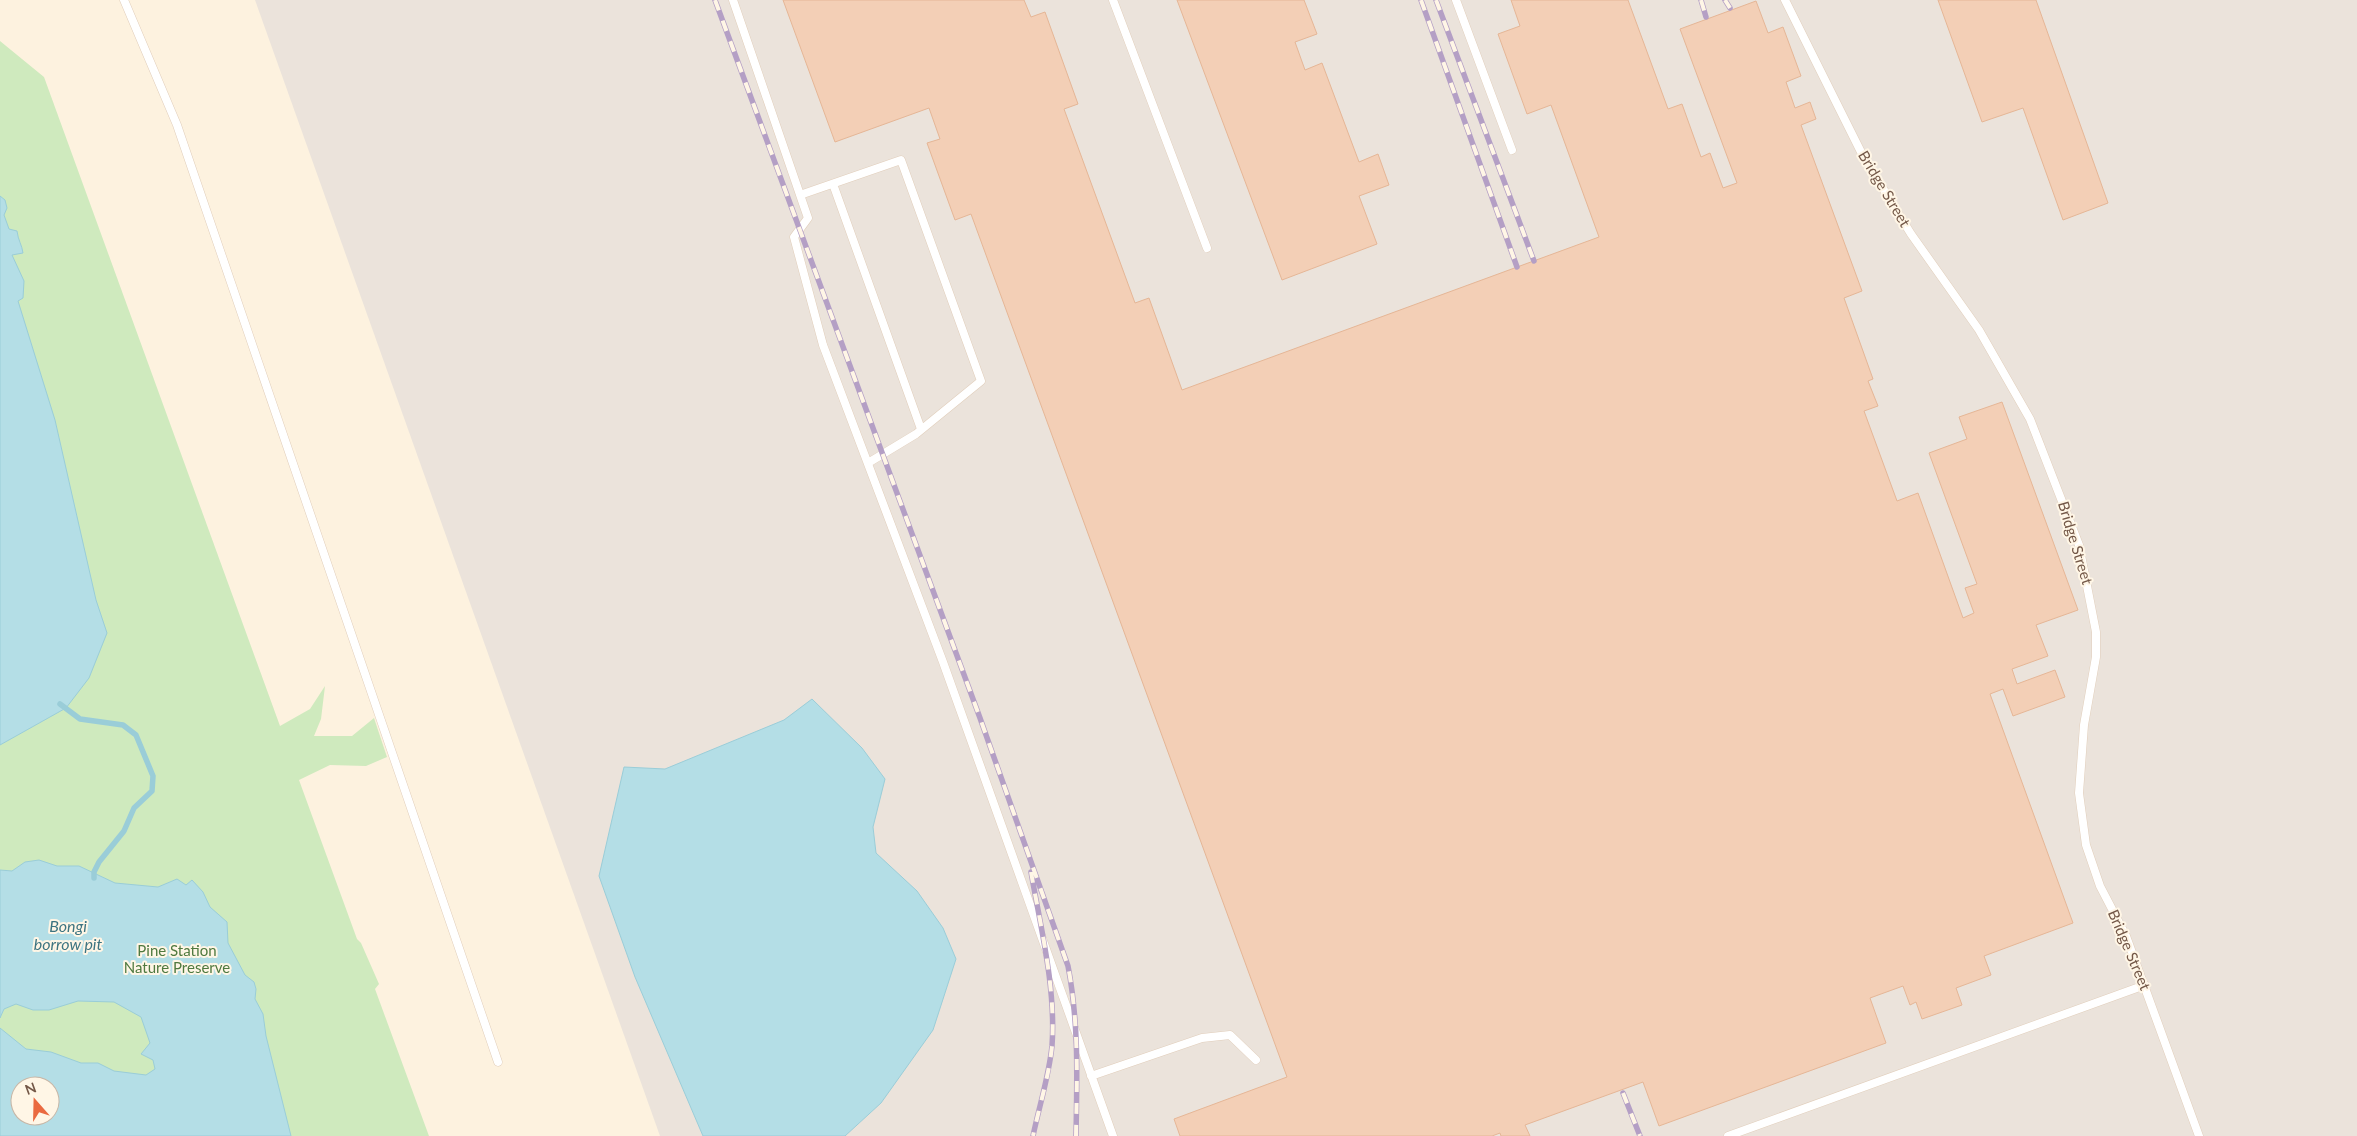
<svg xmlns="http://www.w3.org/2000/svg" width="2357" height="1136" font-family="Lato,sans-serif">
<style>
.industrial{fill:#ebe3db}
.green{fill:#cfeabe;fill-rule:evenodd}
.water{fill:#b4dee6;stroke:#9acdd8;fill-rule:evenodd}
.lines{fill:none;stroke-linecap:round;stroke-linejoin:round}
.stream{stroke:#9acdd8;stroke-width:5.5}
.building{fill:#f3cfb6;stroke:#e5b696}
.lane-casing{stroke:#e1cebb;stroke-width:9}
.lane{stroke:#fff;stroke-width:8}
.rail-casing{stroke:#b49fc5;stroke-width:5.5}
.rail{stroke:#fff6e6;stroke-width:4;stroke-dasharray:11;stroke-linecap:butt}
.labels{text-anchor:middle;stroke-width:4;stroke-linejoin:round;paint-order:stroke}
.street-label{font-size:15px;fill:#735747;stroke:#fff6e6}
.park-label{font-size:15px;fill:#4f793f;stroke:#fff6e6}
.water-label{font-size:16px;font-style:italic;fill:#3d7481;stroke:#fff6e6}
</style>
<rect width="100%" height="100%" fill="#fdf2df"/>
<path class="industrial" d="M 255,0 L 2357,0 L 2357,1136 L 660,1136 Z"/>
<path class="green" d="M 0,41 L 44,77 L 280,726 L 310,709 L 325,686 L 321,719 L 314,736 L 352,736 L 374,718 L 387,757 L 366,766 L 330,765 L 299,780 L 357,939 L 361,943 L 379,984 L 375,989 L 429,1136 L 0,1136 ZM 20,1086 L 50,1086 L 50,1116 L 20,1116 Z"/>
<path class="water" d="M 0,196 L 5,200 L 7,208 L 4,215 L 9,229 L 17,231 C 18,240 22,245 23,253 L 12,255 L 24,281 L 23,298 L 18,301 L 55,420 L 96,600 L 107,633 L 89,678 L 66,708 L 0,745 Z
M 812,699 L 862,748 L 885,779 L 873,827 L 876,853 L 917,891 L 943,928 L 956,959 L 933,1030 L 881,1103 L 845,1136 L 703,1136 L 635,977 L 599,876 L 624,767 L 665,769 L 784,720 Z
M 39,860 L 57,866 L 79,866 L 115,883 L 158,887 L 177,879 L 186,885 L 192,880 L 203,892 L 210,907 L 227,922 L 228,943 L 245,975 L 254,982 L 256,989 L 255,999 L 263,1014 L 266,1036 L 291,1136 L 0,1136 L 0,1028 L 26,1049 L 51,1052 L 81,1063 L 98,1063 L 114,1071 L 146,1075 L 155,1069 L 153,1060 L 141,1054 L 150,1043 L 141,1017 L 114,1002 L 78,1001 L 49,1010 L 33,1010 L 16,1004 L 4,1009 L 0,1018 L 0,870 L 12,871 L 25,862 ZM 20,1086 L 50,1086 L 50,1116 L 20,1116 Z"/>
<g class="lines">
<path class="stream" d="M 60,704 L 80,719 L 123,725 L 136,735 L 153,776 L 152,791 L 134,808 L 124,831 L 99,862 L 94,872 L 94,878"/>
</g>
<path class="building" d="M 783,0 L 1024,0 L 1031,17 L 1045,12 L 1078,104 L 1064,109 L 1135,303 L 1149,298 L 1182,390 L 1599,237 L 1551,105 L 1527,114 L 1498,34 L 1520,26 L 1511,0 L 1628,0 L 1668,109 L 1682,104 L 1701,157 L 1710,153 L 1723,188 L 1737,183 L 1680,29 L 1756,1 L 1768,33 L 1783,27 L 1801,76 L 1786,82 L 1795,108 L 1810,102 L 1816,119 L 1801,125 L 1862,291 L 1844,298 L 1873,379 L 1868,381 L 1878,406 L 1864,411 L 1897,501 L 1918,493 L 1963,618 L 1974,613 L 1965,588 L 1977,584 L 1929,453 L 1967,439 L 1959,417 L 2002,402 L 2078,610 L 2036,625 L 2048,656 L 2012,669 L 2017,684 L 2055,670 L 2065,697 L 2013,716 L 2003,689 L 1990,694 L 2073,923 L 1984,956 L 1991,975 L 1956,988 L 1962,1005 L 1922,1019 L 1916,1002 L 1910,1005 L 1903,986 L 1870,998 L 1886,1043 L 1659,1126 L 1643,1082 L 1525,1125 L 1530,1136 L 1501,1136 L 1500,1133 L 1492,1136 L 1180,1136 L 1174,1119 L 1287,1077 L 971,214 L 955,220 L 927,143 L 940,139 L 929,108 L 835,142 Z
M 1177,0 L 1304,0 L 1317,34 L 1295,42 L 1305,70 L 1322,63 L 1359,162 L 1378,154 L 1389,185 L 1359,196 L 1377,244 L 1282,280 Z
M 1938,0 L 2036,0 L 2108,203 L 2063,220 L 2023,108 L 1982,122 Z"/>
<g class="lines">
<defs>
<path id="lane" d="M 124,0 L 177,125 L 498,1062
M 733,0 L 808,218 L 794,237 L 823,345 L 943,662 L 1113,1136
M 1113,0 L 1207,248
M 1456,0 L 1512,150
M 1785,0 L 1863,156 L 1911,234 L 1979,330 L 2030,419 L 2079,545 L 2096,632 L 2096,657 L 2084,725 L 2079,793 L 2086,845 L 2100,886 L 2126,936 L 2199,1136
M 833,184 L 921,429
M 800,195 L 901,160 L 981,381 L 916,434 L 868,463
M 1091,1076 L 1202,1038 L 1230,1035 L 1256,1060
M 1728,1136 L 2145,985"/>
</defs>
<use href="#lane" class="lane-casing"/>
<use href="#lane" class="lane"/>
<defs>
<path id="rail" d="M 715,0 L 980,718 L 1068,966 C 1079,1023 1077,1078 1076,1136
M 1421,0 L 1517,267
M 1436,0 L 1534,261
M 1701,0 L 1706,17
M 1725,0 L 1730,8
M 1031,872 C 1041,929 1056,988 1052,1046 C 1049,1076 1039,1107 1033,1136
M 1623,1093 L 1640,1136"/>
</defs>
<use href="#rail" class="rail-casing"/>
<use href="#rail" class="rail"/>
</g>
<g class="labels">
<g class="street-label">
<text transform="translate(1884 189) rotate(59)" y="5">Bridge Street</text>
<text transform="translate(2075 543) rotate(73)" y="5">Bridge Street</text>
<text transform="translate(2129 950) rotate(67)" y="5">Bridge Street</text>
</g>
<g class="park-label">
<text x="177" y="956">Pine Station<tspan x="177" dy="17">Nature Preserve</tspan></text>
</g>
<g class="water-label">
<text x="68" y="932">Bongi<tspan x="68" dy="18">borrow pit</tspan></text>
</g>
</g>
<g transform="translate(35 1101) rotate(340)"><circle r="24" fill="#fff6e6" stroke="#c7b6a6"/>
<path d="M0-4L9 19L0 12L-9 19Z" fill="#ea6a40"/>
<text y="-8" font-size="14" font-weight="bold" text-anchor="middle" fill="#735747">N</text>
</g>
</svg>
